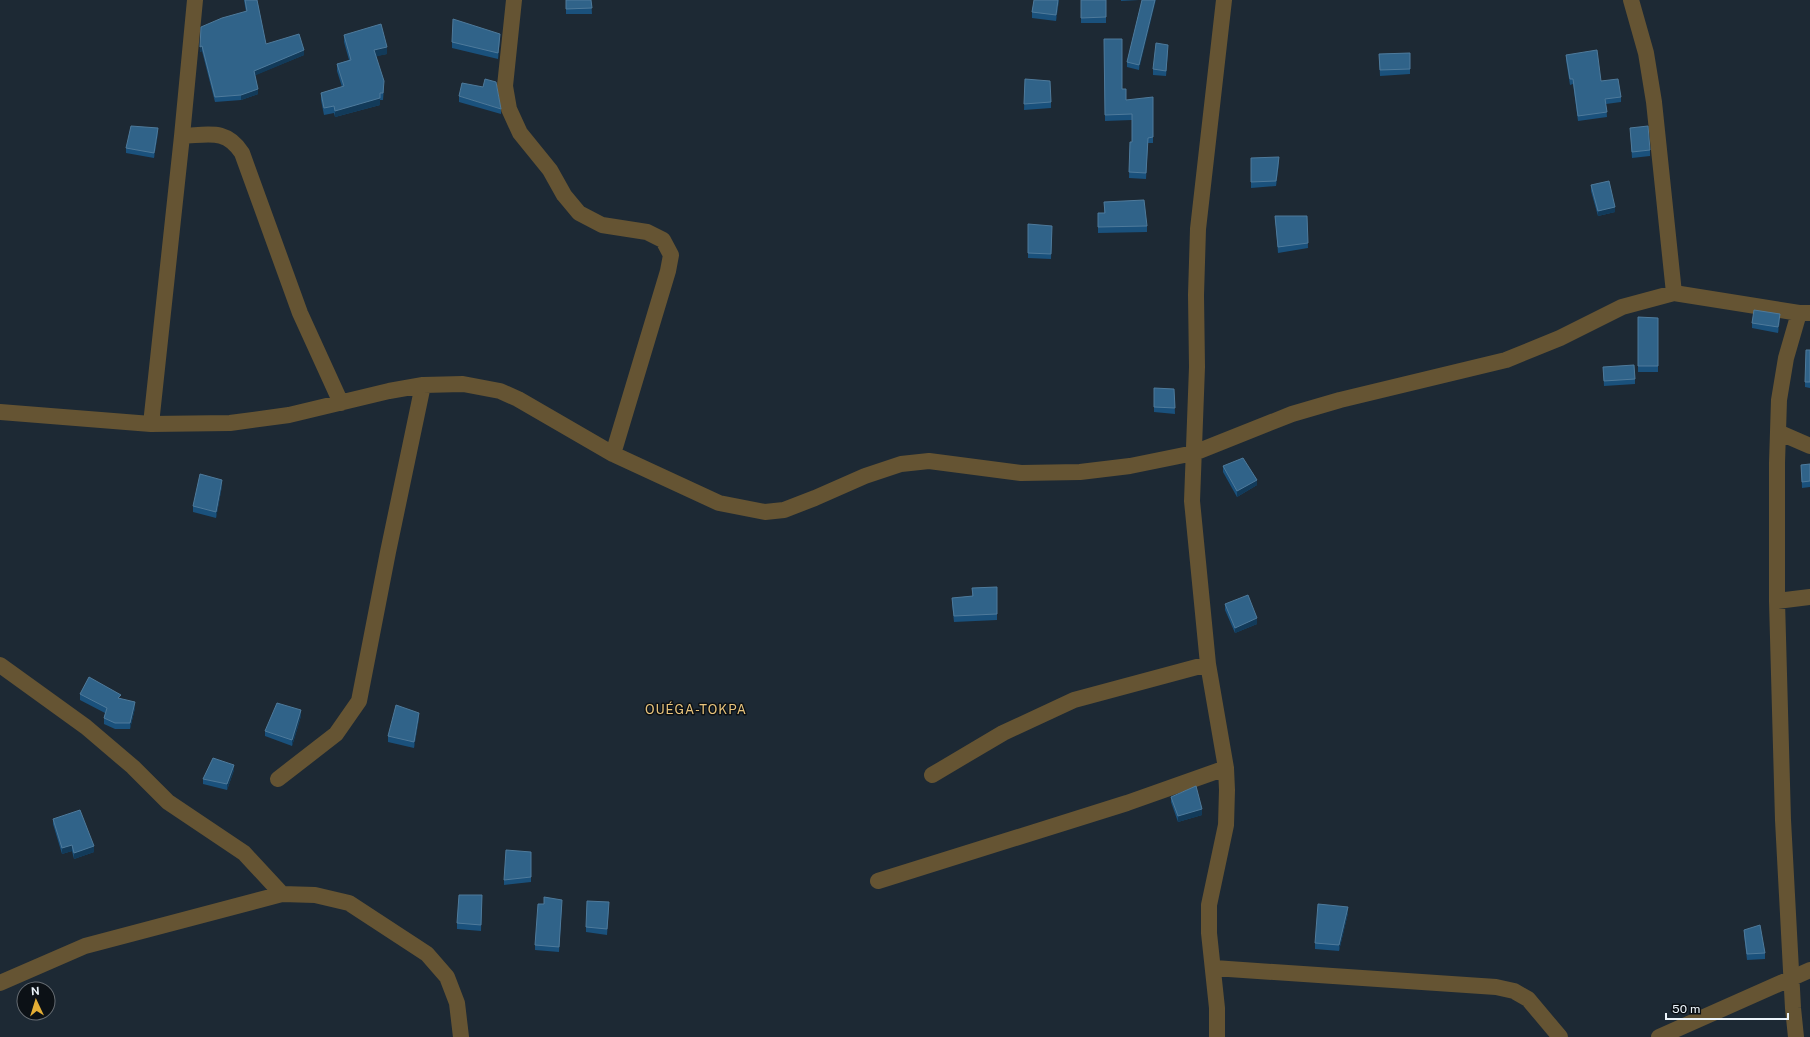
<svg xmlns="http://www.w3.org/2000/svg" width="1810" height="1037" font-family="'Public Sans',sans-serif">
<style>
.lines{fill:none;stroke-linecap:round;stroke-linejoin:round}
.minor{stroke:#655433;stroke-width:16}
.wall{fill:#1a517c}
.shaded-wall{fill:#123a59}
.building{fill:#306389;stroke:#4e7a9b}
.labels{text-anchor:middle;stroke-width:3;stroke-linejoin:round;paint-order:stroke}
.quarter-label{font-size:13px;letter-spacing:1px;fill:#e9c47c;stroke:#0c1116}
</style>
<rect width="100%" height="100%" fill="#1d2934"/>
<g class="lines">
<path class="minor" d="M 514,0 L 505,86 L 509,109 L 520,133 L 550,170 L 564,195 L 579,213 L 602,225 L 647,232 L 663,240 L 671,255 L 668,271 L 613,454
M 1631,0 L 1646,53 L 1654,102 L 1674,293
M 182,136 C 208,135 226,128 242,153 L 300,313 L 341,403
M 0,412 L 151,424 L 230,423 L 289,415 L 389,391 L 423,385 L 463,384 L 500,391 L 518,399 L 613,454 L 719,503 L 765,512 L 784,510 L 815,498 L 865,476 L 901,464 L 929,461 L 1021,473 L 1080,472 L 1130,466 L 1194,453 L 1292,414 L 1340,400 L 1506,360 L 1560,338 L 1622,307 L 1674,293 L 1799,313 L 1810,313
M 151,424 L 182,136 L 195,0
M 1778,432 L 1810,446
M 1777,601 L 1810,597
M 0,665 L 86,727 L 133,767 L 168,802 L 244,853 L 282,894
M 932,775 L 1003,733 L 1074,700 L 1208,664
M 278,779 L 336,734 L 359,701 L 388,552 L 423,385
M 878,881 L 1127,803 L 1226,768
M 1214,968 L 1496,987 L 1514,991 L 1528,999 L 1560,1037
M 0,983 L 85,946 L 282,894 L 315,895 L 349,903 L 427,954 L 447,977 L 457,1003 L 461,1037
M 1217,1037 L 1217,1008 L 1209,933 L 1209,905 L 1226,825 L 1227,790 L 1226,768 L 1208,664 L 1192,501 L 1197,367 L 1196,295 L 1198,229 L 1224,0
M 1659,1037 L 1810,970
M 1796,1037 L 1793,1008 L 1783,820 L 1777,601 L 1777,463 L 1779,400 L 1786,358 L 1799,313"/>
</g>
<path class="wall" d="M 244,0 L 257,0 L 266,44 L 304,55 L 255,75 L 258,94 L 241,100 L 215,102 L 202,51 L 200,52 L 200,47 L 246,12 Z
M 566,0 L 591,0 L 592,14 L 566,14 Z
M 1034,0 L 1059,0 L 1056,21 L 1032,18 L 1032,12 Z
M 1081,0 L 1106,0 L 1106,23 L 1081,23 Z
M 1121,0 L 1139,0 L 1121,1 Z
M 1142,0 L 1139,70 L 1127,67 L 1127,62 Z
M 344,35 L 387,54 L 376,56 L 384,88 L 383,100 L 380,100 L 380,105 L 335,117 L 334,113 L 324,115 L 321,100 L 321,93 L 342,87 L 337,71 L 337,64 L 349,60 L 344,42 Z
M 500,39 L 498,59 L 452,48 L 452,42 Z
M 1104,39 L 1126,100 L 1153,137 L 1153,143 L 1148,143 L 1146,179 L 1129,178 L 1130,142 L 1132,142 L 1132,120 L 1105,121 Z
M 1168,50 L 1166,76 L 1153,75 L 1153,69 Z
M 1410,53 L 1410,74 L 1380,76 L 1379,54 Z
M 1566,55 L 1601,81 L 1621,97 L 1621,102 L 1606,104 L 1607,117 L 1578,121 L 1573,84 L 1570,85 L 1566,60 Z
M 1025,79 L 1051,102 L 1051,108 L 1024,110 Z
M 459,96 L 501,109 L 501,114 L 459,102 Z
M 1630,128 L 1650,150 L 1650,156 L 1632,158 Z
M 158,133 L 154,158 L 126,153 L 126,148 Z
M 1251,158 L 1279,163 L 1276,186 L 1251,188 Z
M 1591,185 L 1615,212 L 1598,216 L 1591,191 Z
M 1104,202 L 1147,226 L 1147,232 L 1098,233 L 1098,227 L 1104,213 Z
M 1275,216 L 1307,216 L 1308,248 L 1278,253 Z
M 1028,224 L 1052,232 L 1051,259 L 1028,258 Z
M 1638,317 L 1658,318 L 1658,372 L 1638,372 Z
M 1780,320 L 1778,333 L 1752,328 L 1752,323 Z
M 1810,350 L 1810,388 L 1805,387 L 1805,382 Z
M 1603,367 L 1635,379 L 1635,384 L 1604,386 Z
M 1174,389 L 1175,414 L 1154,412 L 1154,407 Z
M 1810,464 L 1810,487 L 1802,488 L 1801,465 Z
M 1223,466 L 1257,485 L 1237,497 L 1223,472 Z
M 222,486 L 216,518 L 193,512 L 193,506 Z
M 997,587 L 997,620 L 954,622 L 952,604 L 952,598 L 972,596 L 972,588 Z
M 1225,604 L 1257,624 L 1235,633 L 1225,610 Z
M 80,694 L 121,699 L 135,708 L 130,729 L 115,729 L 104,724 L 104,718 L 105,713 L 80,700 Z
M 301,716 L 292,746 L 265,736 L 265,731 Z
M 419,718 L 414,748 L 388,742 L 388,736 Z
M 234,770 L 227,790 L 203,784 L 203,779 Z
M 1171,797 L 1202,815 L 1178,822 L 1171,802 Z
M 53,819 L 94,852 L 74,859 L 72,851 L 62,854 L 53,824 Z
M 531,852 L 531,882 L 504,885 L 504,880 Z
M 482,895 L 481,931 L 457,929 L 457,923 Z
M 562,905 L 559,952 L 535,950 L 535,945 Z
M 609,907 L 607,935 L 586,932 L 586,927 Z
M 1348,913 L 1339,951 L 1315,949 L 1315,943 Z
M 1744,930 L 1765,953 L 1765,959 L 1747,960 L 1744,935 Z"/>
<path class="shaded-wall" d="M 1058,0 L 1059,0 L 1056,21 L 1056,15 Z
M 1155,0 L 1156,0 L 1139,70 L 1139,65 Z
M 500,34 L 500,39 L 498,59 L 498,53 Z
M 1168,45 L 1168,50 L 1166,76 L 1166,71 Z
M 202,46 L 202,51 L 200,52 L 200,47 Z
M 387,47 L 387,54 L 374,57 L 374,50 Z
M 304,50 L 304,55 L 254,76 L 254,71 Z
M 258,89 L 258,94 L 241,100 L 241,95 Z
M 380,98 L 380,105 L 335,117 L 335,111 Z
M 158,128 L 158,133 L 154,158 L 154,153 Z
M 1279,157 L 1279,163 L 1276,186 L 1276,181 Z
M 1615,207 L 1615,212 L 1598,216 L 1598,211 Z
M 1780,314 L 1780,320 L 1778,333 L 1778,327 Z
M 222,480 L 222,486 L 216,518 L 216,512 Z
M 1257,480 L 1257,485 L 1237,497 L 1237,491 Z
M 1257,618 L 1257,624 L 1235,633 L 1235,628 Z
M 135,702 L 135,708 L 130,729 L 130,723 Z
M 301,710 L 301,716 L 292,746 L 292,740 Z
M 419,713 L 419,718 L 414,748 L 414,742 Z
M 234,765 L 234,770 L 227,790 L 227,784 Z
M 1202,809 L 1202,815 L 1178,822 L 1178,816 Z
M 72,845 L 72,851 L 62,854 L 62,848 Z
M 94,846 L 94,852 L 74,859 L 74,853 Z
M 1348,907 L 1348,913 L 1339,951 L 1339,945 Z"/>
<path class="building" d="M 245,0 L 257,0 L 266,44 L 299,34 L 304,50 L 254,71 L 258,89 L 241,95 L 215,97 L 202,46 L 200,47 L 201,27 L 222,18 L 247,11 Z
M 566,0 L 591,0 L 592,8 L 566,9 Z
M 1034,0 L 1058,0 L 1056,15 L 1032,12 Z
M 1081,0 L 1106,0 L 1106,17 L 1081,18 Z
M 1142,0 L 1155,0 L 1139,65 L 1127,62 Z
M 453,19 L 500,34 L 498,53 L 452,42 Z
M 381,24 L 387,47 L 374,50 L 384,81 L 383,93 L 380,93 L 380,98 L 335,111 L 334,106 L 324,108 L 321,93 L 344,86 L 337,64 L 351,60 L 344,35 Z
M 1104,39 L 1122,39 L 1122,89 L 1126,89 L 1126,100 L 1153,97 L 1153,137 L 1148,138 L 1146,173 L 1129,172 L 1130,142 L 1132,142 L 1132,114 L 1105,115 Z
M 1156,43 L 1168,45 L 1166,71 L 1153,69 Z
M 1597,50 L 1601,81 L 1618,79 L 1621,97 L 1605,99 L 1607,112 L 1578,116 L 1573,79 L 1570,79 L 1566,55 Z
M 1410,53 L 1410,69 L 1380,70 L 1379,54 Z
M 485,79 L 496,82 L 501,109 L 459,96 L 462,83 L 483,87 Z
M 1025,79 L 1050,81 L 1051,102 L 1024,104 Z
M 131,126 L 158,128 L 154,153 L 126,148 Z
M 1648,126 L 1650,150 L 1632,152 L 1630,128 Z
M 1279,157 L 1276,181 L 1251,182 L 1251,158 Z
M 1609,181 L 1615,207 L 1598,211 L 1591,185 Z
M 1144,200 L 1147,226 L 1098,227 L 1098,213 L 1105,213 L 1104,202 Z
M 1275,216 L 1307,216 L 1308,243 L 1278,247 Z
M 1028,224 L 1052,226 L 1051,254 L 1028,253 Z
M 1754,310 L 1780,314 L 1778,327 L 1752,323 Z
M 1638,317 L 1658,318 L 1658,366 L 1638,366 Z
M 1806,350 L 1810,350 L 1810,382 L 1805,382 Z
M 1634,365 L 1635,379 L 1604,381 L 1603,367 Z
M 1154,388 L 1174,389 L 1175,408 L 1154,407 Z
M 1243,458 L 1257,480 L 1237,491 L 1223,466 Z
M 1810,464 L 1810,481 L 1802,482 L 1801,465 Z
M 200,474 L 222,480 L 216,512 L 193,506 Z
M 997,587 L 997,614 L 954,616 L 952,598 L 973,596 L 972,588 Z
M 1248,595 L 1257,618 L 1235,628 L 1225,604 Z
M 89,677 L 121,695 L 118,698 L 135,702 L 130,723 L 115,723 L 104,718 L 107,708 L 80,694 Z
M 277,703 L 301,710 L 292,740 L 265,731 Z
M 396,705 L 419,713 L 414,742 L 388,736 Z
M 213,758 L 234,765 L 227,784 L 203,779 Z
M 1196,786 L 1202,809 L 1178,816 L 1171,797 Z
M 80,810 L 94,846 L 74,853 L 72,845 L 62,848 L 53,819 Z
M 506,850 L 531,852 L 531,877 L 504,880 Z
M 459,895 L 482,895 L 481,925 L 457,923 Z
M 544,897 L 562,900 L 559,947 L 535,945 L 538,904 L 544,904 Z
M 587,901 L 609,902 L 607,929 L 586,927 Z
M 1318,904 L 1348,907 L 1339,945 L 1315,943 Z
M 1760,925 L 1765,953 L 1747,954 L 1744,930 Z"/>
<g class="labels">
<g class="quarter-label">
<text x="696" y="714">OUÉGA-TOKPA</text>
</g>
</g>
<g transform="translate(36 1001) rotate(356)"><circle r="19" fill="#0c1116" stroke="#666c72"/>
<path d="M0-3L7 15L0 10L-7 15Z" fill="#e4ae35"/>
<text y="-6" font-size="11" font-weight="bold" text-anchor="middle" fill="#ecf4fb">N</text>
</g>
<path d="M1666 1013v6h122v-6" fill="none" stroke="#ecf4fb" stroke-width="2"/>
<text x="1672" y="1013" font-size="12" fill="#ecf4fb" stroke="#0c1116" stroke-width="3" paint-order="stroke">50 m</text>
</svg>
